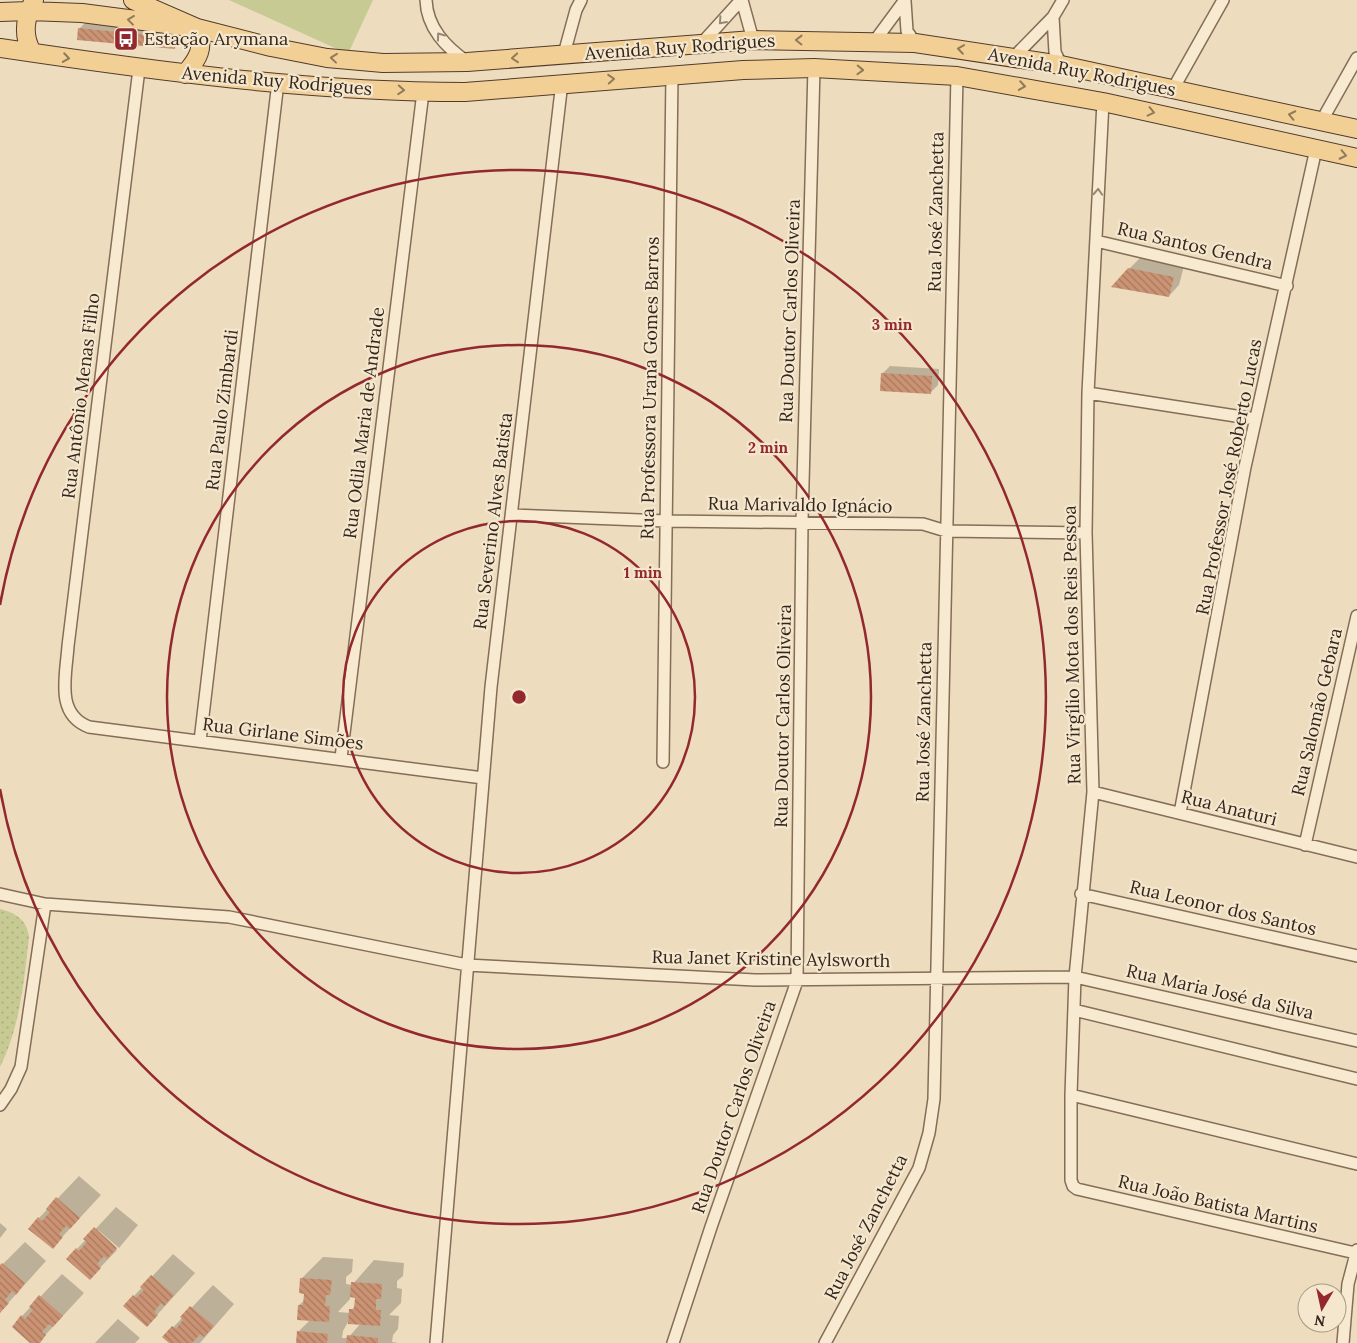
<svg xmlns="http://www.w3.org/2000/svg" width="1357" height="1343" font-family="Lora,serif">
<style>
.green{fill:url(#green-dots)}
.pitch{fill:#c7ca93}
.shadow{fill:#0003;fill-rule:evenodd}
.building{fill:url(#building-back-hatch)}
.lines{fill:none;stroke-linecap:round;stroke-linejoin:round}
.minor-casing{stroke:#856d57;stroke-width:14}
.primary-casing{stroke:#523b2c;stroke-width:20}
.minor{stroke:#f8ead1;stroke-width:11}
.primary{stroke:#f1cf95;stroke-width:18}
.oneway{stroke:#927a58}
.oneway2{stroke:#968876}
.ring{fill:none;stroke:#93282f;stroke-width:2.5}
.labels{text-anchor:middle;stroke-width:4.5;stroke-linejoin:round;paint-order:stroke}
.poi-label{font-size:18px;fill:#34261c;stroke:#f4e7ce;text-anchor:start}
.street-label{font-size:18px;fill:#34261c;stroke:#f4e7ce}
.centre{fill:#93282f;stroke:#f4e7ce;stroke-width:2.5}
.ring-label{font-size:15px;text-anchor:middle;font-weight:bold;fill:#93282f;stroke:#f4e7ce;stroke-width:4.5;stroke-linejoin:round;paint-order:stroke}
</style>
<defs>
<pattern id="green-dots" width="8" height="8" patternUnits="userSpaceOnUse" patternTransform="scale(1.25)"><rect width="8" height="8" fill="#c7ca93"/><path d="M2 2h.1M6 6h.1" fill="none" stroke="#acad7e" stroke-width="1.8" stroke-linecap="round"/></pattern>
<pattern id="building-back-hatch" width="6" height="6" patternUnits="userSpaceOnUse" patternTransform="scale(1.25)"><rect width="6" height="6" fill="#cb9374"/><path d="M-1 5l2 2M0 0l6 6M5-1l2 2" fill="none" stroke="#a6785e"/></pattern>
</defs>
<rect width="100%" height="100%" fill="#eddcbe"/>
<path class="green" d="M 0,909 C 16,913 27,920 29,937 C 24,982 20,1027 0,1067 Z"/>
<path class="pitch" d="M 229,0 L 373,0 L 348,54 Z"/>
<path class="shadow" d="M 90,18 L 186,28 L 185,37 L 174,48 L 79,29 Z
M 1140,258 L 1184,266 L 1179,285 L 1169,296 L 1129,269 Z
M 890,366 L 939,369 L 938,385 L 931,392 L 883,373 Z
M 79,1176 L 101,1195 L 52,1248 L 39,1218 Z
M 116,1207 L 138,1225 L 119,1248 L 98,1230 L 97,1232 L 117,1250 L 90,1278 L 77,1249 Z
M 0,1223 L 7,1229 L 0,1238 Z
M 25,1242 L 46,1261 L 0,1312 L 0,1267 Z
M 173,1254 L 195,1273 L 147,1326 L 134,1296 Z
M 323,1257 L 353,1259 L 352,1272 L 346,1277 L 346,1284 L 352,1285 L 374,1260 L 404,1263 L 403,1276 L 397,1281 L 397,1288 L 402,1289 L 401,1303 L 389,1315 L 399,1316 L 398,1329 L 393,1335 L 392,1342 L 398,1343 L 297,1343 L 298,1332 L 310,1320 L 299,1305 L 305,1300 L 302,1278 ZM 350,1296 L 356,1296 L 356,1304 L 350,1313 L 338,1312 L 350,1299 ZM 348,1322 L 361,1323 L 348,1338 L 342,1338 L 343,1331 Z
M 62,1274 L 84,1293 L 38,1343 L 32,1343 L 22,1316 Z
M 213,1285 L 234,1304 L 200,1343 L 171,1343 L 164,1337 Z
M 118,1319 L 140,1338 L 135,1343 L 95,1343 Z"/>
<path class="building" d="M 78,28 L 176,38 L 175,49 L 77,40 Z
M 1128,268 L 1174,277 L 1169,297 L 1111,287 Z
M 881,373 L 932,376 L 931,394 L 880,391 Z
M 56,1197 L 80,1218 L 70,1229 L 66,1226 L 59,1234 L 63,1237 L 53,1249 L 28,1229 L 38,1217 L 42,1221 L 50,1212 L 46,1209 Z
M 94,1227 L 117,1248 L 107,1259 L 104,1256 L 97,1264 L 101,1268 L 90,1280 L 66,1259 L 76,1248 L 79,1251 L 87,1242 L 83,1239 Z
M 2,1263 L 25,1283 L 16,1295 L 12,1291 L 5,1300 L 9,1303 L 0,1313 L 0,1265 Z
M 151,1275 L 174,1295 L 164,1306 L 161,1303 L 154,1312 L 158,1315 L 147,1327 L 123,1306 L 133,1295 L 136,1298 L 144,1290 L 140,1287 Z
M 300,1278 L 332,1280 L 330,1295 L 326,1295 L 325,1306 L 330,1306 L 329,1322 L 297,1320 L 298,1305 L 303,1305 L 304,1294 L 299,1293 Z
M 351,1282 L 382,1284 L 381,1299 L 376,1299 L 376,1310 L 381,1310 L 380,1326 L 348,1324 L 349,1309 L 354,1309 L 355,1298 L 350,1297 Z
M 39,1295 L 63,1316 L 53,1327 L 49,1324 L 42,1332 L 46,1335 L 40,1343 L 30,1343 L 12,1327 L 21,1315 L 25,1319 L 33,1310 L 29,1307 Z
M 190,1306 L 214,1326 L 204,1337 L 200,1334 L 192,1343 L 169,1343 L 162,1337 L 172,1326 L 176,1329 L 183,1320 L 180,1317 Z
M 297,1331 L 328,1334 L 327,1343 L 296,1343 Z
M 347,1335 L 378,1338 L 378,1343 L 346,1343 Z"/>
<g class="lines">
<defs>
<path id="minor" d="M 426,0 C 427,28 446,47 467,62
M 742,0 L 753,40
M 905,1 L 907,31 L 915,43
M 1053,17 L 1055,52 L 1061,65
M 703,42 L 741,0
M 874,42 L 905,0
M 564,54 L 576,10 L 581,0
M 1014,57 L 1053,17 L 1063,0
M 139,69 L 68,646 C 66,676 55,714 89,727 L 483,778
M 1173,89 L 1223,0
M 1103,102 L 1088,393 L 1086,533 L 1093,792 L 1075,977 L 1071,1095 L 1071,1180 L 1073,1186 L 1077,1189 L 1351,1252 L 1356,1252
M 1321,122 L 1357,58
M 1096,241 L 1287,286
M 1088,393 L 1255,419
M 512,515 L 666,521 L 923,524 L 946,531 L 1086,533
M 200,741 L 278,82
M 341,758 L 423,92
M 663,762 L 672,75
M 1093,792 L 1357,857
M 1180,813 L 1245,467 L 1316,149
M 1305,845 L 1357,616
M 0,894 L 45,904 L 229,917 L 467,965 L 755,980 L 1075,977 L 1357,1041
M 1081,894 L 1357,956
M 1074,1010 L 1357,1079
M 1071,1095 L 1357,1164
M 0,1105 L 11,1089 L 21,1067 L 45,904
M 436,1343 L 491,687 L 562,82
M 673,1343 L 711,1227 L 797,981 L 802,521 L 814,68
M 825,1343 L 919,1168 L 929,1133 L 934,1099 L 957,76
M 1343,1343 L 1348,1284 L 1357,1250"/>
<path id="primary" d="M 133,0 L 197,28 C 205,48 198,59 185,74
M 0,12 L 29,11 L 82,13 L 197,28 L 271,47 L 327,58 L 383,63 L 467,62 L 753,40 L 915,43 L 1061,65 L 1357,129
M 0,48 C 154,71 309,92 465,92 L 743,70 L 814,68 L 957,76 L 1103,102 L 1357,158
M 32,52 C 22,35 25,18 34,0"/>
</defs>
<use href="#minor" class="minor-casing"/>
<use href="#primary" class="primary-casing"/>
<use href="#minor" class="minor"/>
<use href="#primary" class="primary"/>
</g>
<defs><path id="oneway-chevron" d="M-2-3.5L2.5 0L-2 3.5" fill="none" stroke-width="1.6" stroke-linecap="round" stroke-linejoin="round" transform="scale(1.25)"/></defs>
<g class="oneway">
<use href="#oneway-chevron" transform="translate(131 20) rotate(-173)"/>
<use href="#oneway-chevron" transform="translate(799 40) rotate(-179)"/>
<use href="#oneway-chevron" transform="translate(961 49) rotate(-172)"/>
<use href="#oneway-chevron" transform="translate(66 58) rotate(9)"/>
<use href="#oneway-chevron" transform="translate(334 58) rotate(-174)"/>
<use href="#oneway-chevron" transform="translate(515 58) rotate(175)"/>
<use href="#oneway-chevron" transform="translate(860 70) rotate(2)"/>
<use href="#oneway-chevron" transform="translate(611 79) rotate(-4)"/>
<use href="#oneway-chevron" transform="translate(1022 86) rotate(9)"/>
<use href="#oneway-chevron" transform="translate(401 90) rotate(4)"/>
<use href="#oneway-chevron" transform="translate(1151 112) rotate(13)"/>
<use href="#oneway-chevron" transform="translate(1292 115) rotate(-168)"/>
<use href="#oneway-chevron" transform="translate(1343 155) rotate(12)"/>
</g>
<g class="oneway2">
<use href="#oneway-chevron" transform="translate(722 21) rotate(132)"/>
<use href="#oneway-chevron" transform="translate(440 36) rotate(-126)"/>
<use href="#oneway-chevron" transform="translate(1098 192) rotate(-87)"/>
</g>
<g class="ring">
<circle cx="519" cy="697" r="176"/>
<circle cx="519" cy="697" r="352"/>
<path d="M0 605A527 527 0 1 1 0 789"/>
</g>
<defs>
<symbol id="bus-square" viewBox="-11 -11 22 22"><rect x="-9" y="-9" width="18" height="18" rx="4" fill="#93282f" stroke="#f4e7ce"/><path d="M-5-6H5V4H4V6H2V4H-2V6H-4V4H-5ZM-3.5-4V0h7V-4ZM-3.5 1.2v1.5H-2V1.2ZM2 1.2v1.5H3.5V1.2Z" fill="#fff"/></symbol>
</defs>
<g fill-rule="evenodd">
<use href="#bus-square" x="112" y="25" width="28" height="28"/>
</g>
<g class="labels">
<g class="poi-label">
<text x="144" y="45">Estação Arymana</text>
</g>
<g class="street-label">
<text transform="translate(680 47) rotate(-4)" y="6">Avenida Ruy Rodrigues</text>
<text transform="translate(1082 72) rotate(11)" y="6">Avenida Ruy Rodrigues</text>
<text transform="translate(277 81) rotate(5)" y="6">Avenida Ruy Rodrigues</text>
<text transform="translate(936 212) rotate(-89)" y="6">Rua José Zanchetta</text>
<text transform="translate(1195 246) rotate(13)" y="6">Rua Santos Gendra</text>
<text transform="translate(790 311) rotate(-88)" y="6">Rua Doutor Carlos Oliveira</text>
<text transform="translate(650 388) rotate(-89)" y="6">Rua Professora Urana Gomes Barros</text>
<text transform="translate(81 396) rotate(-83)" y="6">Rua Antônio Menas Filho</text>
<text transform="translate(222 410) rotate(-83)" y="6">Rua Paulo Zimbardi</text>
<text transform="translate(364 423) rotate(-83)" y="6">Rua Odila Maria de Andrade</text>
<text transform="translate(1229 477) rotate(-79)" y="6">Rua Professor José Roberto Lucas</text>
<text transform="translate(800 505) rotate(1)" y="6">Rua Marivaldo Ignácio</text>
<text transform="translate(493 521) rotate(-83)" y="6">Rua Severino Alves Batista</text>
<text transform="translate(1072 645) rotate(-91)" y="6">Rua Virgílio Mota dos Reis Pessoa</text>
<text transform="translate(1317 712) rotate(-77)" y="6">Rua Salomão Gebara</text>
<text transform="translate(783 716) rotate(-89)" y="6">Rua Doutor Carlos Oliveira</text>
<text transform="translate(924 722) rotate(-89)" y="6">Rua José Zanchetta</text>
<text transform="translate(283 734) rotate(7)" y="6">Rua Girlane Simões</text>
<text transform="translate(1229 808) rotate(14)" y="6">Rua Anaturi</text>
<text transform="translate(1223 908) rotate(13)" y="6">Rua Leonor dos Santos</text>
<text transform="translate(771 959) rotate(1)" y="6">Rua Janet Kristine Aylsworth</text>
<text transform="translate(1220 992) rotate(13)" y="6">Rua Maria José da Silva</text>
<text transform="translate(734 1107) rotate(-71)" y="6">Rua Doutor Carlos Oliveira</text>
<text transform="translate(1218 1204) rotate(13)" y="6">Rua João Batista Martins</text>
<text transform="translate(866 1227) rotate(-63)" y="6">Rua José Zanchetta</text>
</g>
</g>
<circle cx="519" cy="697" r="8" class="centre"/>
<g class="ring-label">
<text x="892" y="330">3 min</text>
<text x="768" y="453">2 min</text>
<text x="643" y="578">1 min</text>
</g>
<g transform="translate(1322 1308) rotate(189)"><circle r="24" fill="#f4e7ce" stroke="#a79a87"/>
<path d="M0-4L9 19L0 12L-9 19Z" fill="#93282f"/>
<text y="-8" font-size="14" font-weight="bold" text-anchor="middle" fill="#34261c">N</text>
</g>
</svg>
